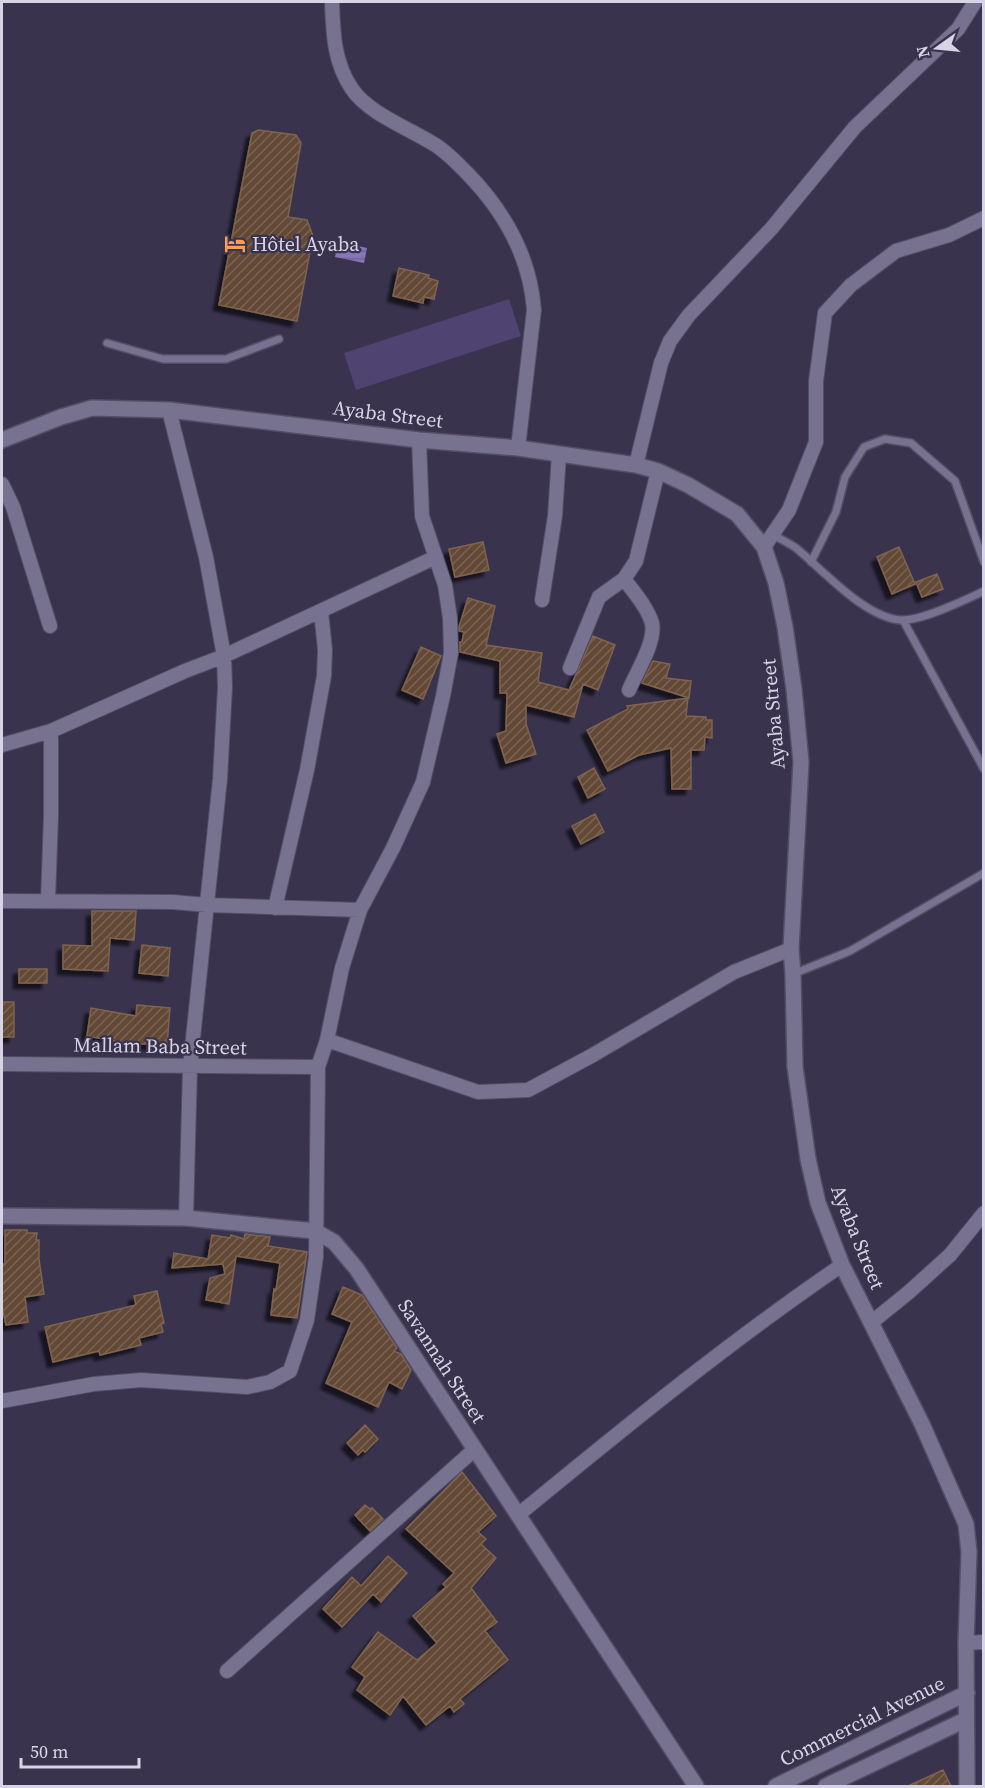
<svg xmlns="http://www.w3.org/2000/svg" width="985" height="1788" font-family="'Source Serif 4',serif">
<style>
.garden{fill:#4f4372}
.water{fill:url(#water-rules)}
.building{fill:url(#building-hatch);stroke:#7f634e;stroke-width:1.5;filter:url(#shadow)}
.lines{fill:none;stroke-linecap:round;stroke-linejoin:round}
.lane-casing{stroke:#544e65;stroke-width:10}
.street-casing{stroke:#544e65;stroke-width:16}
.secondary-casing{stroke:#544e65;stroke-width:18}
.lane{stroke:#787291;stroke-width:7}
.street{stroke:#787291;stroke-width:14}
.secondary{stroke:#787291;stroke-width:15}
.labels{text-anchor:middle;stroke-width:4.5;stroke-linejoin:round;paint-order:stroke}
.poi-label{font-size:20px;fill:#d7d4e5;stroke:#39334e;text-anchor:start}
.street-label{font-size:20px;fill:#d7d4e5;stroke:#39334e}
</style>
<defs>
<pattern id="water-rules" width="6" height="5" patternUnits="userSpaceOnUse" patternTransform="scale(1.5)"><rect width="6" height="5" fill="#8777ba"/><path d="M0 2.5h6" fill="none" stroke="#6e6491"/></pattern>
<pattern id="building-hatch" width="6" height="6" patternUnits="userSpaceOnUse" patternTransform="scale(1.5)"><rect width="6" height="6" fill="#644a36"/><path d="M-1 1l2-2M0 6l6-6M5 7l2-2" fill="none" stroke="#796353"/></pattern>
<filter id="shadow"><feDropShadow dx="-5.5" dy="5.5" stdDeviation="1.5" flood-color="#0009"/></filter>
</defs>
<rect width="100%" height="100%" fill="#39334e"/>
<path class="garden" d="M 509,299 L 521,336 L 356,390 L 344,353 Z"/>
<path class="water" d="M 338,242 L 367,248 L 364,263 L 335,257 Z"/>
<path class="building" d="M 258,130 L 296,135 L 301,143 L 288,217 L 307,220 L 313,236 L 297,321 L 219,305 L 252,133 Z
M 399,268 L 429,275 L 428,278 L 438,281 L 434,299 L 424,297 L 423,303 L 393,296 Z
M 483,542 L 489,570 L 455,577 L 449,549 Z
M 899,547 L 915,584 L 892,594 L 877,557 Z
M 937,574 L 943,589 L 922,597 L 916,582 Z
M 468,598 L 495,606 L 486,645 L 542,653 L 538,682 L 569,690 L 593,636 L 615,645 L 598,690 L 583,684 L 574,717 L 526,705 L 526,724 L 536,754 L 506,763 L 497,734 L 506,731 L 507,693 L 500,693 L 500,661 L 460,652 L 460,642 L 462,642 L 464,632 L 459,631 L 459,627 Z
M 421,647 L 441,656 L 423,699 L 402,690 Z
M 653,661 L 670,664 L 666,678 L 691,681 L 689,698 L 642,683 Z
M 688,698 L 686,716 L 706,717 L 706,720 L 712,720 L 712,738 L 705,737 L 704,750 L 691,750 L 691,789 L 672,789 L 671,748 L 639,755 L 608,771 L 587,730 L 628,709 L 627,706 Z
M 594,768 L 605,789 L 588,798 L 578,777 Z
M 595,814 L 604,832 L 581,844 L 572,826 Z
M 92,911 L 136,911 L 134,940 L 110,938 L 108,971 L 63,969 L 63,945 L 92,946 Z
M 142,945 L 170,948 L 168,976 L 139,973 Z
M 19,969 L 47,969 L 47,983 L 19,983 Z
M 2,1002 L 14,1002 L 14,1037 L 2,1037 Z
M 137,1005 L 170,1008 L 167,1045 L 125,1043 L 87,1036 L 91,1008 L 136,1016 Z
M 5,1230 L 27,1230 L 27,1233 L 37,1233 L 36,1240 L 39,1240 L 39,1259 L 44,1294 L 25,1297 L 28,1322 L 6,1325 L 2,1307 L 2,1264 L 5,1264 Z
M 245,1234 L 270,1237 L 268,1246 L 307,1252 L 297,1318 L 271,1315 L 274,1289 L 276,1290 L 280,1263 L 236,1256 L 229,1304 L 206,1300 L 210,1278 L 225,1274 L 223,1264 L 172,1268 L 174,1253 L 208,1259 L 212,1235 L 230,1238 L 231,1235 L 244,1239 Z
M 343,1287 L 362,1295 L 397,1348 L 394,1351 L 401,1354 L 411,1370 L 402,1389 L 389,1382 L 378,1407 L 326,1383 L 352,1322 L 332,1314 Z
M 157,1291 L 164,1323 L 161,1324 L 163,1332 L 139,1338 L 141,1345 L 100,1355 L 99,1351 L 53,1362 L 45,1327 L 136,1305 L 134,1296 Z
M 365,1425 L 378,1439 L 365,1452 L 363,1450 L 358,1455 L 347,1443 Z
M 462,1472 L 496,1516 L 478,1532 L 486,1539 L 481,1544 L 496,1558 L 471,1588 L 497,1622 L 485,1631 L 508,1660 L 460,1699 L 464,1704 L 454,1712 L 450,1706 L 426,1725 L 403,1696 L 390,1715 L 357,1690 L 365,1677 L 352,1667 L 378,1632 L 417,1660 L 437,1643 L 413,1616 L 446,1587 L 443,1584 L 454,1573 L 406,1529 Z
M 365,1505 L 370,1509 L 372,1508 L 383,1519 L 370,1531 L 355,1515 Z
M 388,1556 L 407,1573 L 381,1602 L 373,1594 L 342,1627 L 323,1609 L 352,1577 L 361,1586 Z
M 943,1770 L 951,1786 L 908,1786 Z"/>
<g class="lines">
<defs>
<path id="lane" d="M 107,343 L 163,359 L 226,359 L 279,339
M 772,534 C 780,539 789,543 796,548 C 823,570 865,618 901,620 C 922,621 965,600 984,591
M 811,562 L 836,512 L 845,477 L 864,447 L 885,439 L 911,443 L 955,481 L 984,562
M 903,620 L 984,769
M 793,974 L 850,951 L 984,873"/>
<path id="street" d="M 332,2 C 333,33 334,63 352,89 C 368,113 408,128 432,143 C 445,150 456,162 467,173 C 504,211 530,256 534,310 L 518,448
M 169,410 L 206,557 L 224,656 L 225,687 L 220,779 L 190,1067 L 186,1218
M 636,465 L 661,363 L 670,341 L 689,315 L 771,229 L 855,127 L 958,29 L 975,2
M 2,484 L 13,507 L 50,626
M 764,547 L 789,510 L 816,442 L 816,381 L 825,313 L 851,285 L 896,251 L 949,235 L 984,218
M 624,579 C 634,592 647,607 652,623 C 656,642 636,673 629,690
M 542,600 L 555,516 L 559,454
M 570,668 L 599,597 L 624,579 L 636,561 L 658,471
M 2,745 L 51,731 L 185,671 L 224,656 L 436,557
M 2,901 L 173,902 L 207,905 L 360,910
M 48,901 L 51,816 L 51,731
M 275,908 L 307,770 L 324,676 L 325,650 L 321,611
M 327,1040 L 478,1092 L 528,1090 L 593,1055 L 734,972 L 791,949
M 2,1064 L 318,1067
M 872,1322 L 909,1292 L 950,1255 L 984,1213
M 2,1401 L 94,1384 L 141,1380 L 247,1387 L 270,1382 L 290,1371 L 307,1320 L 316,1257 L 318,1067 L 327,1040 L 342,968 L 360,910 L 393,848 L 423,782 L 443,696 L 451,653 L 450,618 L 445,585 L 422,516 L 419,440
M 518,1515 C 624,1428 729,1342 842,1265
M 966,1643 L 984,1642
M 227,1671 L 475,1449"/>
<path id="secondary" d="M 2,440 L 61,417 L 92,408 L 169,410 L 419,440 L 518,448 L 636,465 L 658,471 L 688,485 L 737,514 L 764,547 L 776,583 L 785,627 L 794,689 L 801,762 L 791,949 L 793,974 L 795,1067 L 808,1159 L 818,1203 L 842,1265 L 922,1424 L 966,1524 L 969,1552 L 966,1643 L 967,1786
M 2,1216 L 186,1218 L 315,1231 L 334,1242 L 356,1268 L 696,1786
M 776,1786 L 967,1693
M 826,1786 L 965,1720"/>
</defs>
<use href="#lane" class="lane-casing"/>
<use href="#street" class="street-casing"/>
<use href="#secondary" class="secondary-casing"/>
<use href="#lane" class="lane"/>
<use href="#street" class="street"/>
<use href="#secondary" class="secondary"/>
</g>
<defs>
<symbol id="hotel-bare" viewBox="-9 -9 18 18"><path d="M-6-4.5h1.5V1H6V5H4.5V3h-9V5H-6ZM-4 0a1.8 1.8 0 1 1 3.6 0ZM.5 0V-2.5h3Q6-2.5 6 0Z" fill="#fb9e51" stroke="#39334e" stroke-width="2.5" paint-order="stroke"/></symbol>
</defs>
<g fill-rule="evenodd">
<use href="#hotel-bare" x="220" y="229" width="30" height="30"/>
</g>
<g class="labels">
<g class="poi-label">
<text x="252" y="251">Hôtel Ayaba</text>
</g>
<g class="street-label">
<text transform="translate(388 414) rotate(7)" y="7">Ayaba Street</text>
<text transform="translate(773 714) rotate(-95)" y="7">Ayaba Street</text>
<text transform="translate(160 1046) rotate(1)" y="7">Mallam Baba Street</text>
<text transform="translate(858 1237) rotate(68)" y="7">Ayaba Street</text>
<text transform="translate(442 1361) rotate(57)" y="7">Savannah Street</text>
<text transform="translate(862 1721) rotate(-26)" y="7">Commercial Avenue</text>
</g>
</g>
<rect width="985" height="1788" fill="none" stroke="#d7d4e5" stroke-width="6"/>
<g transform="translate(937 48) rotate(255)" stroke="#39334e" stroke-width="4.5" paint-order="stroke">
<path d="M0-4.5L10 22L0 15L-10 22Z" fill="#d7d4e5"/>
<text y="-9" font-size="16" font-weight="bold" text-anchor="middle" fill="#d7d4e5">N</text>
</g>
<path d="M21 1758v9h118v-9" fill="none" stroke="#d7d4e5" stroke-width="3"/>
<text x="30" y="1758" font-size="18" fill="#d7d4e5" stroke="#39334e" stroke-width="4.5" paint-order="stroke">50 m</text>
</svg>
